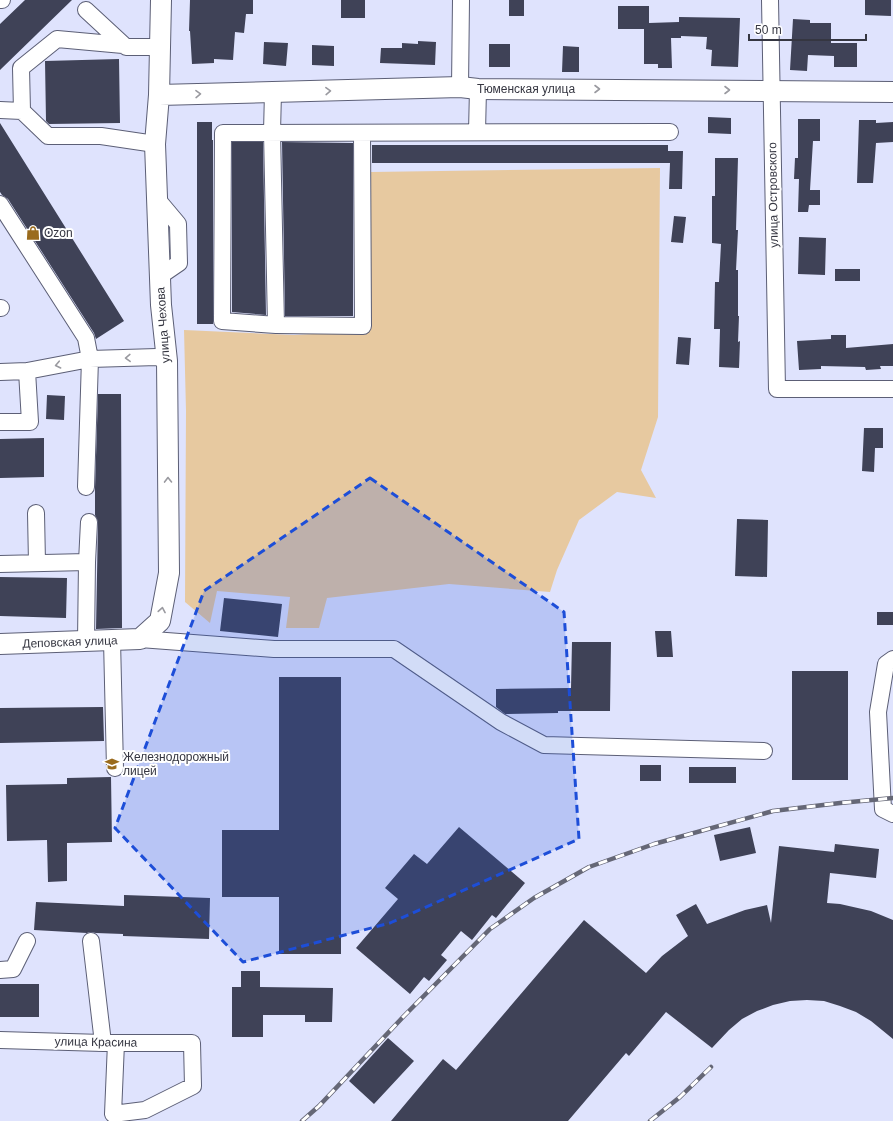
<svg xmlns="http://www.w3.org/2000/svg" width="893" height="1121" font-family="Helvetica,sans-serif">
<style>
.green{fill:#e7c9a0}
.building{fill:#3f4257}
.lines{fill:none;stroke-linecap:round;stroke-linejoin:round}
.minor-casing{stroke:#5c5f76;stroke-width:18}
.major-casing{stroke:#5c5f76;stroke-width:22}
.minor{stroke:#fff;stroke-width:16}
.major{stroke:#fff;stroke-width:20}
.rail-casing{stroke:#656776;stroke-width:4.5}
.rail{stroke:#fff;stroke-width:3;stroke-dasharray:9;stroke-linecap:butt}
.oneway{stroke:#9a9aa0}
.marked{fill:#1d4ed8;fill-opacity:0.2;stroke:#1d4ed8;stroke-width:3;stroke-dasharray:8 5;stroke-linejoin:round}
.labels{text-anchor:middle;stroke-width:4;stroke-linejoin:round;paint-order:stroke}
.street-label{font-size:12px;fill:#353641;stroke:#fff}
.poi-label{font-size:12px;fill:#353641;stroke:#fff;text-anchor:start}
</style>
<rect width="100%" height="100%" fill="#dfe3fd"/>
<path class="green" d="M 660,168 L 658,417 L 641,470 L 656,498 L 617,492 L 579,520 L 557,570 L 550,592 L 449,584 L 327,598 L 319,628 L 286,628 L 290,597 L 217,591 L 210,623 L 185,602 L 186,411 L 184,330 L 294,335 L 370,331 L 371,172 Z"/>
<path class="building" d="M 25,0 L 72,0 L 0,70 L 0,24 Z
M 190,0 L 253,0 L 253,14 L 246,14 L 244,33 L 235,32 L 233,60 L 214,59 L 214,63 L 192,64 L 190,31 L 189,31 Z
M 341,0 L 365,0 L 365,18 L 341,18 Z
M 509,0 L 524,0 L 524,16 L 509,16 Z
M 865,0 L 891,0 L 891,16 L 865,15 Z
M 618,6 L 649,6 L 649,23 L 679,22 L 679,17 L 740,18 L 738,67 L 711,66 L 712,50 L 706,49 L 707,37 L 681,36 L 681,38 L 671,38 L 672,68 L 658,68 L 658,64 L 644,64 L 644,29 L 618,29 Z
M 793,19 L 810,20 L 810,23 L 831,23 L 831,43 L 857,43 L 857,67 L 834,67 L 834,56 L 808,55 L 807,71 L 790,70 Z
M 418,41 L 436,42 L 435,65 L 380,63 L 381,48 L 402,48 L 402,43 L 418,44 Z
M 264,42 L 288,43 L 286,66 L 263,64 Z
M 489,44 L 510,44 L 510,67 L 489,67 Z
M 312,45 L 334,46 L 334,66 L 312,65 Z
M 563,46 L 579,47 L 579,72 L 562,72 Z
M 119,59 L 120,123 L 49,124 L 46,121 L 45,61 Z
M 708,117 L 731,118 L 731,134 L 708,133 Z
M 798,119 L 820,119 L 820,141 L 813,141 L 810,190 L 820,190 L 820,205 L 809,205 L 808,212 L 798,212 L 799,179 L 794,179 L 795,158 L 798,158 Z
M 859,120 L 876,120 L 876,123 L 893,122 L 893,142 L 876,143 L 873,183 L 857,183 Z
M 197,122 L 212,122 L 212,140 L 213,140 L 213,324 L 197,324 Z
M 0,123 L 124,321 L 96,339 L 94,333 L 8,199 L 2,195 L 0,192 Z
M 232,142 L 263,142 L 266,315 L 232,312 Z
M 282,142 L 353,143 L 353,316 L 285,316 Z
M 372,145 L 668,145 L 668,151 L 683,151 L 682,189 L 669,189 L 670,163 L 372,163 Z
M 715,158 L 738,158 L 736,230 L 738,230 L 736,270 L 738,270 L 738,316 L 739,316 L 738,342 L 740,341 L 739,368 L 719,367 L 720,329 L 714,329 L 715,282 L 719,282 L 721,244 L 712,243 L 712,196 L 715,196 Z
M 674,216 L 686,217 L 683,243 L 671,242 Z
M 799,237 L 826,238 L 825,275 L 798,274 Z
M 835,269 L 860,269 L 860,281 L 835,281 Z
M 831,335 L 846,335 L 846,348 L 893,344 L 893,366 L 880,366 L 881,369 L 866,370 L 865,367 L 821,366 L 821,369 L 799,370 L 797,341 L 831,339 Z
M 678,337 L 691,338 L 689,365 L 676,364 Z
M 98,394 L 121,394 L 122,628 L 96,629 L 98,522 L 95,515 L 95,488 Z
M 47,395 L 65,396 L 64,420 L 46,419 Z
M 864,428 L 883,428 L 883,448 L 875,448 L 874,472 L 862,471 Z
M 44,438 L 44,477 L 0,478 L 0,439 Z
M 737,519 L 768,520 L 767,577 L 735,576 Z
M 0,577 L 67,578 L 66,618 L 0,616 Z
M 224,598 L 282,604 L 278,637 L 220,631 Z
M 877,612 L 893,612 L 893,625 L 877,625 Z
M 655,631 L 671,631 L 673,657 L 657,657 Z
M 572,642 L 611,642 L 610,711 L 558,711 L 558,713 L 505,714 L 496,707 L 496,689 L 571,688 Z
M 792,671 L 848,671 L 848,780 L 792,780 Z
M 279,677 L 341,677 L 341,954 L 279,954 L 279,897 L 222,897 L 222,830 L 279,830 Z
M 103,707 L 104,741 L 0,743 L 0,708 Z
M 640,765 L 661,765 L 661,781 L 640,781 Z
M 689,767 L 736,767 L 736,783 L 689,783 Z
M 111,777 L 112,842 L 67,843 L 67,881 L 48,882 L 47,840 L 7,841 L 6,785 L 67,784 L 67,778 Z
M 459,827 L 525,883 L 496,918 L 492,915 L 472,940 L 461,931 L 441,955 L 447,960 L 429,981 L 424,977 L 410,994 L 356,948 L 398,899 L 385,888 L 414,854 L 427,864 Z
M 750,827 L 756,853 L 720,861 L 714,835 Z
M 835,844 L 879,849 L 876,878 L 830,873 L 827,903 L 840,904 L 871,911 L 893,920 L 893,1039 L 871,1021 L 856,1012 L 840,1006 L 824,1001 L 807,1000 L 790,1001 L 773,1005 L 757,1011 L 742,1019 L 729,1030 L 712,1048 L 666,1012 L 629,1056 L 626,1053 L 568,1121 L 391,1121 L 443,1059 L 456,1070 L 584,920 L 646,973 L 662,956 L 688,936 L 676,915 L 696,904 L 707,924 L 745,910 L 767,905 L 771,923 L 779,846 L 834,852 Z
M 124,895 L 210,898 L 209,939 L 123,936 L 123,934 L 96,933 L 90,932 L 87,933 L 34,930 L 36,902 L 124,906 Z
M 241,971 L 260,971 L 260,987 L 333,988 L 332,1022 L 305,1022 L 305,1015 L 263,1015 L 263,1037 L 232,1037 L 232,987 L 241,987 Z
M 0,984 L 39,984 L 39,1017 L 0,1017 Z
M 388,1038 L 414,1061 L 374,1104 L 349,1081 Z"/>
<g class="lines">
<defs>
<path id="minor" d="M 1,0 L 2,0
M 770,0 L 777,389 L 893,389
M 86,10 L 126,47 L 160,47
M 460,87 L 461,0
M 273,92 L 272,132 L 276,325 L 363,326 L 362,133
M 0,110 L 22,111 L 48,136 L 101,136 L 155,144
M 22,111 L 21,68 L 57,39 L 123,45
M 477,132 L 478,89
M 157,199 L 178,224 L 179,263 L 160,276
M 0,204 L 86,338 L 90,359 L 86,487
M 0,308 L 1,308
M 276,325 L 222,321 L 223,133 L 670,132
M 0,372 L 27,371 L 90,359 L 157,357 L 167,361
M 0,422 L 30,422 L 27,371
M 36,513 L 37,563
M 0,564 L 87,562
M 140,639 L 274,649 L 394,649 L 501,722 L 544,745 L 764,751
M 112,640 L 115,768
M 86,641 L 87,562 L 89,522
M 893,659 L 886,664 L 878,712 L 883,809 L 893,814
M 91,941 L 103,1043
M 0,970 L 13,969 L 27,941
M 0,1040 L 103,1043 L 192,1043 L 193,1086 L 145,1110 L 113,1114 L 116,1043"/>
<path id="major" d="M 159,95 L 460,87 L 478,89 L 893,92
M 0,644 L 140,639 L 160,621 L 169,573 L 167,361 L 161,305 L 155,144 L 159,95 L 161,0"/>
</defs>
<use href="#minor" class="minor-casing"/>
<use href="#major" class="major-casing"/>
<use href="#minor" class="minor"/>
<use href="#major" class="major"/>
<defs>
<path id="rail" d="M 302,1121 L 319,1106 L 404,1016 L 490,929 L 534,898 L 589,867 L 654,844 L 773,811 L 840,803 L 893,798
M 650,1121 L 680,1097 L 711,1067"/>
</defs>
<use href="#rail" class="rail-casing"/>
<use href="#rail" class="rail"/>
</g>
<defs><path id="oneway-chevron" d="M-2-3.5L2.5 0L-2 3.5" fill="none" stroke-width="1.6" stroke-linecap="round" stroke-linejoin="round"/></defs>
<g class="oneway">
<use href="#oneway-chevron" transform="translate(597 89)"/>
<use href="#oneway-chevron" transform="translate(727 90)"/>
<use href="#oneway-chevron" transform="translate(328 91) rotate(-2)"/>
<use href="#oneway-chevron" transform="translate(198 94) rotate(-1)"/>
<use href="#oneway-chevron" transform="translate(128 358) rotate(178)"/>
<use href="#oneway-chevron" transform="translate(58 365) rotate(168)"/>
<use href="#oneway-chevron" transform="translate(168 480) rotate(-91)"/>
<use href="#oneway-chevron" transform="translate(162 610) rotate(-80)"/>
</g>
<path class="marked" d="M 370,478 L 564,612 L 579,839 L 390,923 L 243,962 L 115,828 L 204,591 Z"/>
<defs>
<symbol id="shop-bare" viewBox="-9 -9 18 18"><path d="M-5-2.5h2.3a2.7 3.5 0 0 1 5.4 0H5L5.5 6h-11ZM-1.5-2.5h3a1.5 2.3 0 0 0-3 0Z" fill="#9a6b1d" stroke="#fff" stroke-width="2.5" paint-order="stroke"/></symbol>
<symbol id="university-bare" viewBox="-9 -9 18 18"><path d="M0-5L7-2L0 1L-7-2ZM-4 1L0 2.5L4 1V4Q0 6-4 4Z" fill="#9a6b1d" stroke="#fff" stroke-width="2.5" paint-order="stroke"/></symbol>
</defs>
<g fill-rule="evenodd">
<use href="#shop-bare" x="23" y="223" width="20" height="20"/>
<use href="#university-bare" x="102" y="754" width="20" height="20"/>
</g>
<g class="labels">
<g class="street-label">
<text x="526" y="93">Тюменская улица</text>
<text transform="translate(773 195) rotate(-91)" y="4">улица Островского</text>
<text transform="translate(163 325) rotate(-94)" y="4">улица Чехова</text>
<text transform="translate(70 642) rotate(-2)" y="4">Деповская улица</text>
<text transform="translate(96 1042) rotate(1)" y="4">улица Красина</text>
</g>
<g class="poi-label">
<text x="44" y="237">Ozon</text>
<text x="123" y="761">Железнодорожный<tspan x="123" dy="14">лицей</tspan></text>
</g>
</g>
<path d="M749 34v6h117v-6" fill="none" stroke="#353641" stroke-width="2"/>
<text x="755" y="34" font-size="12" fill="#353641" stroke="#ffffff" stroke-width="3" paint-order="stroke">50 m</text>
</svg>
